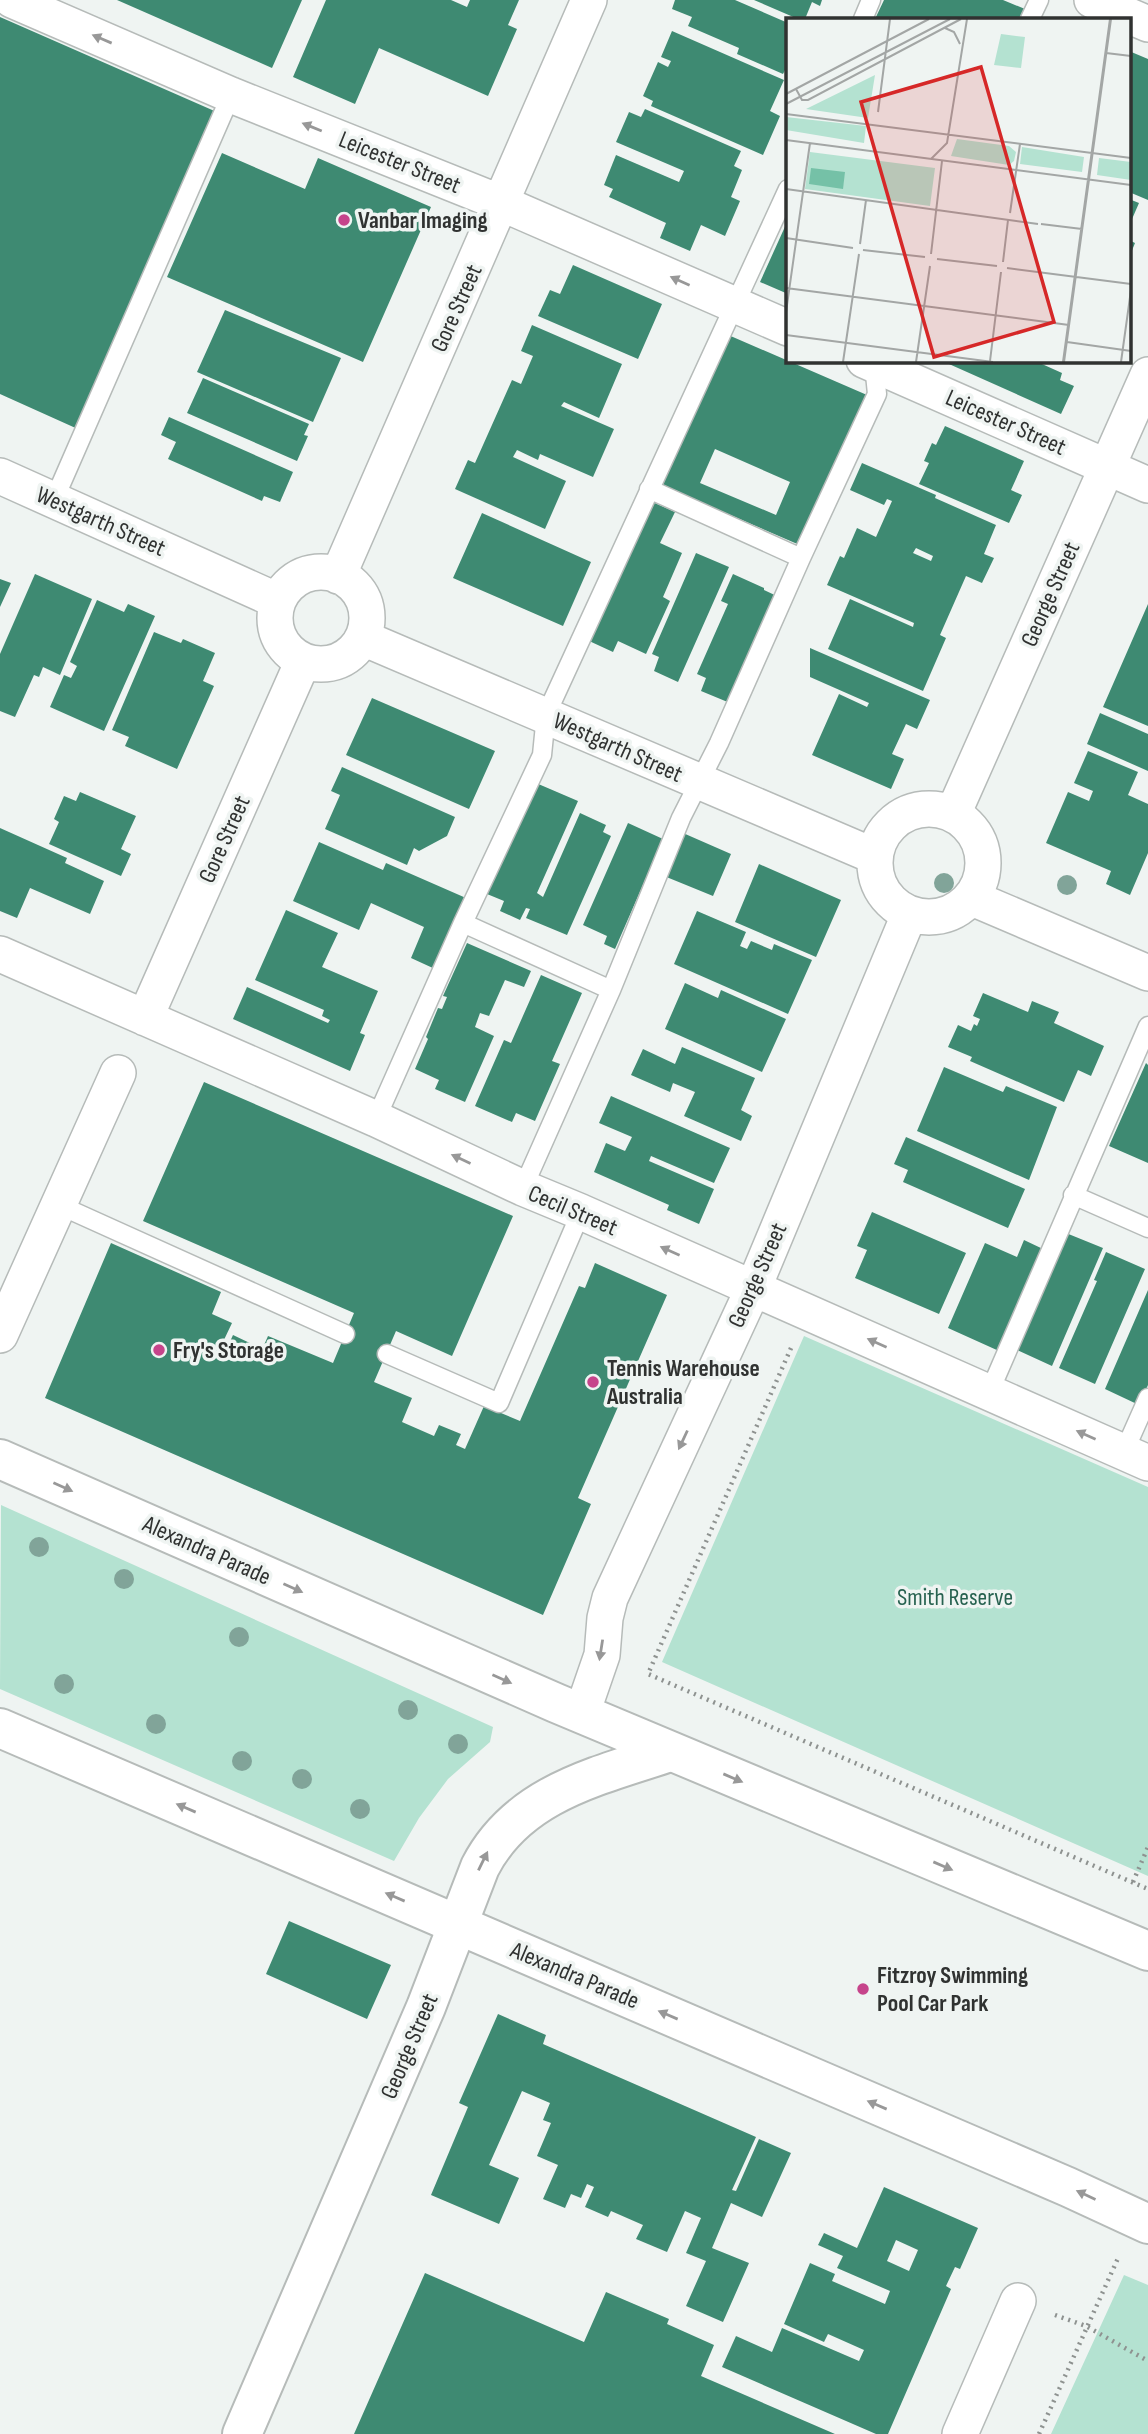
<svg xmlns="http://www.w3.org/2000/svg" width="1148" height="2434" font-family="'Sofia Sans Condensed',sans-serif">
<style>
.green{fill:#b4e2d1}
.building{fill:#3e8a72;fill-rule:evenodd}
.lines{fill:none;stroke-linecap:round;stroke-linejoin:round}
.lane-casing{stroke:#b6bbb9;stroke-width:21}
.street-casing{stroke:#b6bbb9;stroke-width:38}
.primary-casing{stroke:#b6bbb9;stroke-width:42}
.highway-casing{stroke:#b6bbb9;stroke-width:42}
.path{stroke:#8e9290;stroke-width:4.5;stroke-dasharray:2 5;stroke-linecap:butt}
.lane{stroke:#fff;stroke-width:18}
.street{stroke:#fff;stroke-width:35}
.primary{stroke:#fff;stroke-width:38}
.highway{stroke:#fff;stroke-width:38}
.tree{fill:#81a499}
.oneway{fill:#989898}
.poi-dot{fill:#c6448b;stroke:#eff4f2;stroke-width:2.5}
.labels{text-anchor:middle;stroke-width:7;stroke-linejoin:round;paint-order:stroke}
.street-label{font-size:24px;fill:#303231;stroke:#eff4f2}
.poi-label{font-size:24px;font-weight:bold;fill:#303231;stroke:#eff4f2;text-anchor:start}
.park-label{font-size:24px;fill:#276250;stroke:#eff4f2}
.inset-road{fill:none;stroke:#a3a6a5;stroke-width:2}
.view{fill:#d62828;fill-opacity:0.15;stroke:#d62828;stroke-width:3.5}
.inset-edge{fill:none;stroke:#303231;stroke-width:3.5}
</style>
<rect width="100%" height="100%" fill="#eff4f2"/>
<path class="green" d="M 804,1336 L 1148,1487 L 1148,1876 L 662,1662 Z
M 1,1505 L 493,1727 L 490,1742 L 448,1779 L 419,1818 L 394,1861 L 0,1689 Z
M 1124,2275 L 1148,2285 L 1148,2434 L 1051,2434 Z"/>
<path class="building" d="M 117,0 L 302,0 L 272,68 Z
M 326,0 L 451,0 L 467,7 L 470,0 L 519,0 L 508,25 L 517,29 L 488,96 L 379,48 L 355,104 L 293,77 Z
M 675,0 L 735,0 L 788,23 L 788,64 L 783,74 L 737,54 L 739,48 L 688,26 L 692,17 L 672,9 Z
M 754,0 L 822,0 L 820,6 L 812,2 L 805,19 L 798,19 Z
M 884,0 L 1003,0 L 1025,9 L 1020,19 L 875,19 Z
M 0,17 L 219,113 L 80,430 L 0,394 Z
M 672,31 L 784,80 L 770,111 L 780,116 L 763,155 L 651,106 L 653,101 L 643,96 L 658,62 L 668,67 L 671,61 L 661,57 Z
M 1129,51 L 1148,59 L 1148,200 L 1129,192 Z
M 645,109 L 741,151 L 734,166 L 742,170 L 731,197 L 740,201 L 725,236 L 701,225 L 690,251 L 660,238 L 666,223 L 609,197 L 613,189 L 604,185 L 616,155 L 679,182 L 684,171 L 616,142 L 629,112 L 641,117 Z
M 222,153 L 305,189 L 318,158 L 431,207 L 363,362 L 167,277 Z
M 1129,199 L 1139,203 L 1129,226 Z
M 788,220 L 788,294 L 760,282 Z
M 1129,240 L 1135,243 L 1129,258 Z
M 573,265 L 662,304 L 638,359 L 538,316 L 550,290 L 560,294 Z
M 225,310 L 341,358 L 313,422 L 197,372 Z
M 532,325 L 622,364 L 599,418 L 564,402 L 561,406 L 614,429 L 593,477 L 540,454 L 538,460 L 517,450 L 513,457 L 566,481 L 545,529 L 455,489 L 468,460 L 475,463 L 512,380 L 521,384 L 533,356 L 521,351 Z
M 726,334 L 867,395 L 802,546 L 661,485 ZM 715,449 L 790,482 L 776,515 L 700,483 Z
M 940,360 L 1033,360 L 1062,373 L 1060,380 L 1074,386 L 1061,414 Z
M 203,378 L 309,424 L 304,435 L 308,436 L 297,461 L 187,413 Z
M 169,417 L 293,472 L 280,502 L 264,496 L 262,501 L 168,459 L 176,442 L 161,435 Z
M 945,426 L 1024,461 L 1011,490 L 1022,495 L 1009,523 L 919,484 L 929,463 L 924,461 L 932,443 L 936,445 Z
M 862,463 L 936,495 L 935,498 L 996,525 L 984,554 L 994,558 L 982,583 L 966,576 L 940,635 L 946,638 L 923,691 L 828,649 L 850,599 L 913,627 L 914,623 L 827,585 L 840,556 L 844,558 L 857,528 L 876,537 L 892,501 L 887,499 L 884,505 L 850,490 ZM 916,548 L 933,556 L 931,561 L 913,553 Z
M 648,500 L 675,512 L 660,543 L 682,553 L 663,597 L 670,601 L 646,654 L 618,641 L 613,652 L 587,640 Z
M 482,513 L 591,562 L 563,626 L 453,578 Z
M 696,553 L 729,567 L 678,682 L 654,671 L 659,657 L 652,654 Z
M 35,574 L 92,599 L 60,675 L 43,667 L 39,677 L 34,675 L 15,717 L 0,711 L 0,654 Z
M 733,574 L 764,588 L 764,590 L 781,598 L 730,703 L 701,691 L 706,678 L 697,674 L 728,604 L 721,601 Z
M 0,579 L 11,583 L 0,607 Z
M 97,600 L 124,612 L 128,604 L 155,616 L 104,731 L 50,707 L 64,675 L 71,678 L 77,666 L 70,662 Z
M 1148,604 L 1148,726 L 1103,707 Z
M 154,632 L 181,643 L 183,639 L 215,653 L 203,681 L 214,686 L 177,769 L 125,746 L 129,737 L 112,730 Z
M 810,648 L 930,700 L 917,729 L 906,724 L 892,754 L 904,759 L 891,789 L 812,755 L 839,694 L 867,707 L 869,703 L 810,677 Z
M 372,698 L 495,751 L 469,809 L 346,755 Z
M 1100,713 L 1148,734 L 1148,771 L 1087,744 Z
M 1088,751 L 1138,772 L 1128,795 L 1148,804 L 1148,853 L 1130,895 L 1106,884 L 1111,871 L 1046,843 L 1068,792 L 1089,801 L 1093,791 L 1074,783 Z
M 342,767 L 455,817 L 447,836 L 419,851 L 414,848 L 407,865 L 325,829 L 340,795 L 331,791 Z
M 536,783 L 578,801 L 537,893 L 543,897 L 580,813 L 606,825 L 603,832 L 611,836 L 567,935 L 526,918 L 530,909 L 526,908 L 520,920 L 500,911 L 504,901 L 487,894 Z
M 80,792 L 136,816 L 121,849 L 131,854 L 121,876 L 49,844 L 59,822 L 54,819 L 64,796 L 76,801 Z
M 628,823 L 663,839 L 615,949 L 604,944 L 607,936 L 583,925 Z
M 0,828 L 67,858 L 65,863 L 104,881 L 90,914 L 30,888 L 17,918 L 0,911 Z
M 683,833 L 731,854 L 713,896 L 664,876 Z
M 319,842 L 383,870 L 386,863 L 466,898 L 435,969 L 411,958 L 424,927 L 371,903 L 359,930 L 293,901 Z
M 759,864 L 841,900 L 816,957 L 735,922 Z
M 286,910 L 338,933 L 322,967 L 378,991 L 360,1033 L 365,1035 L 350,1071 L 233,1019 L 247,987 L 328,1023 L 330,1020 L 322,1016 L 324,1010 L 255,980 Z
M 697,911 L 746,932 L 740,946 L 747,949 L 751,941 L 772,950 L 774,944 L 812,960 L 788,1014 L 674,964 Z
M 467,943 L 531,971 L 524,987 L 505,980 L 489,1016 L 480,1013 L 475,1027 L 494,1036 L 465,1102 L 435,1089 L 439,1080 L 415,1069 L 428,1039 L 426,1037 L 438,1008 L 442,1009 L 447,997 L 443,996 Z
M 541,975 L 582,993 L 552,1061 L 560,1064 L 535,1121 L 516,1113 L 512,1122 L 475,1106 L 504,1040 L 511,1043 Z
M 685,983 L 718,998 L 721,990 L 786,1019 L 762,1072 L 665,1029 Z
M 983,993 L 1028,1012 L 1032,1001 L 1059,1012 L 1054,1023 L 1104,1046 L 1091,1076 L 1078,1070 L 1064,1102 L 970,1061 L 972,1057 L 948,1047 L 958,1025 L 971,1031 L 974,1024 L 977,1026 L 980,1019 L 973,1016 Z
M 682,1047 L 755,1078 L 741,1110 L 752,1116 L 741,1141 L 684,1116 L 695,1092 L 673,1083 L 670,1092 L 631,1075 L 643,1049 L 675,1064 Z
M 1146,1063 L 1148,1065 L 1148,1163 L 1109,1146 Z
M 944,1067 L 1003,1092 L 1006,1086 L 1057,1107 L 1029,1180 L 917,1131 Z
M 204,1082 L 513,1216 L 452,1356 L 396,1331 L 374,1382 L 412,1398 L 402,1422 L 434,1436 L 439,1425 L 461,1434 L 456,1445 L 465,1449 L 484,1406 L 520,1421 L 579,1286 L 585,1288 L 595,1263 L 667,1295 L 578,1498 L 591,1504 L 543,1615 L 45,1398 L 111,1243 L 221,1292 L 212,1314 L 232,1323 L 222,1344 L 228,1346 L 233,1335 L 254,1345 L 250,1355 L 258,1359 L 268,1336 L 333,1363 L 354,1313 L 143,1221 Z
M 611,1096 L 730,1148 L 714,1183 L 651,1156 L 649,1161 L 714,1189 L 699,1224 L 667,1210 L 669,1205 L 594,1172 L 606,1143 L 625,1151 L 632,1137 L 599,1123 Z
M 906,1137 L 1025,1189 L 1008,1228 L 903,1182 L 908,1170 L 894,1164 Z
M 872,1212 L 966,1253 L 939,1314 L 855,1278 L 867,1250 L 857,1246 Z
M 1066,1233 L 1103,1248 L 1052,1366 L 1015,1349 Z
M 1024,1240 L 1043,1249 L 999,1351 L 948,1328 L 985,1243 L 1017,1257 Z
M 1106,1252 L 1145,1269 L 1095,1384 L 1059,1368 L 1097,1281 L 1094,1280 Z
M 1148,1290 L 1148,1385 L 1139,1405 L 1105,1389 Z
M 289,1921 L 391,1965 L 367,2019 L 266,1974 Z
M 498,2014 L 546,2035 L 543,2044 L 756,2137 L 732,2190 L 736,2191 L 759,2139 L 791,2153 L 762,2217 L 731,2203 L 712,2248 L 749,2263 L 723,2322 L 686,2306 L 706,2261 L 686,2253 L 701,2218 L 685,2211 L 667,2252 L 636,2239 L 643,2225 L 611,2211 L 608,2217 L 585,2207 L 594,2187 L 587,2184 L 581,2198 L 571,2194 L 565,2208 L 543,2199 L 558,2165 L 537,2156 L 551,2123 L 543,2120 L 550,2103 L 522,2091 L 489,2165 L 519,2178 L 499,2224 L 431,2195 L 468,2107 L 459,2103 Z
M 884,2187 L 978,2228 L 960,2269 L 955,2267 L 946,2286 L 951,2289 L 888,2434 L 876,2434 L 722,2367 L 736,2336 L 772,2352 L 782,2328 L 859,2361 L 864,2350 L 828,2334 L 824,2342 L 784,2324 L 810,2263 L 835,2274 L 832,2281 L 885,2304 L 890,2291 L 837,2268 L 843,2256 L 818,2245 L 824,2233 L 857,2248 ZM 896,2240 L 918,2250 L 909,2271 L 887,2261 Z
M 425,2273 L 584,2342 L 606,2292 L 669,2319 L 667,2324 L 714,2345 L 701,2376 L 835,2434 L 354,2434 Z"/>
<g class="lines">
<defs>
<path id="lane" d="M 863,19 L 871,0
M 1030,19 L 1039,0
M 649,489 L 801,558
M 54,500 L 231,95
M 463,923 L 611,990
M 376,1119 L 463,923 L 542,755 L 546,715 L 788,189
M 523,1188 L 611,990 L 681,818 L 719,743 L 801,558 L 877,394 L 874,364 L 875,360
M 1073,1195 L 1148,1228
M 59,1205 L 345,1334
M 387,1354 L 499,1403 L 581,1212
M 989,1393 L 1148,1026
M 1124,1452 L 1148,1398"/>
<path id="street" d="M 12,0 L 231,95 L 501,203 L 788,328
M 1092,0 L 1148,24
M 864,360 L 1148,485
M 0,476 L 278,601
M275 618a46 46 0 1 1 92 0a46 46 0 1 1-92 0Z
M 338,576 L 589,0
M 363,638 L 874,856
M875 863a54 54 0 1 1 108 0a54 54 0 1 1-108 0Z
M 953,814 L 1148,375
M 972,898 L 1148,973
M 0,954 L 376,1119 L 523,1188 L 581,1212 L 1148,1463
M 145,1018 L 303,661
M 0,1335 L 118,1073
M 582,1713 L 602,1655 L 605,1618 L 610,1598 L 753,1289 L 909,915
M 960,2434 L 1018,2301"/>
<path id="primary" d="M 242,2434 L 426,2007 L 480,1867 C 518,1793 598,1776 670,1752"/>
<path id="highway" d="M 0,1459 L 556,1703 L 1148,1951
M 0,1728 L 1068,2187 L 1148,2224"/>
</defs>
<use href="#lane" class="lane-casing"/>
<use href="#street" class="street-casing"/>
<use href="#primary" class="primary-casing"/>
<use href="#highway" class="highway-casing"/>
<path class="path" d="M 791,1348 L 648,1674 L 1148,1889
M 1133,1882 L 1148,1847
M 1055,2315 L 1086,2326 L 1148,2361
M 1039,2434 L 1119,2256"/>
<use href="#lane" class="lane"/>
<use href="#street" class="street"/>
<use href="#primary" class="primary"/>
<use href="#highway" class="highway"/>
</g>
<g class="tree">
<circle cx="944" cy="883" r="10"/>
<circle cx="1067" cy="885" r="10"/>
<circle cx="39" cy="1547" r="10"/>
<circle cx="124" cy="1579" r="10"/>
<circle cx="239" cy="1637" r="10"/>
<circle cx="64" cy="1684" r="10"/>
<circle cx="408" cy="1710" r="10"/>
<circle cx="156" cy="1724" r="10"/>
<circle cx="458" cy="1744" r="10"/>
<circle cx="242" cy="1761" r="10"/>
<circle cx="302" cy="1779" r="10"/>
<circle cx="360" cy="1809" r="10"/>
</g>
<defs><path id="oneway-solid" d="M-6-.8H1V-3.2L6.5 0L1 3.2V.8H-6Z" transform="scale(1.75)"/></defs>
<g class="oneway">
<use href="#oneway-solid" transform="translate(102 39) rotate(-157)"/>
<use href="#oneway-solid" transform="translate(312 127) rotate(-158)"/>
<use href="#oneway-solid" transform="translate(680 281) rotate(-156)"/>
<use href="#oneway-solid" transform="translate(461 1159) rotate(-155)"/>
<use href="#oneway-solid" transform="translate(670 1251) rotate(-156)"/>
<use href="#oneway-solid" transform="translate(877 1343) rotate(-156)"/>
<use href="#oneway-solid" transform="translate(1086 1435) rotate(-156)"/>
<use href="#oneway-solid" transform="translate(683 1440) rotate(115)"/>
<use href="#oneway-solid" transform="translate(63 1487) rotate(24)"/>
<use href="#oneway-solid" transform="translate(293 1588) rotate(24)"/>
<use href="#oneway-solid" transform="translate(601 1650) rotate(99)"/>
<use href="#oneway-solid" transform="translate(502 1679) rotate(24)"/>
<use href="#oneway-solid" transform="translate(733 1778) rotate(23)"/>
<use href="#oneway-solid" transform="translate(186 1808) rotate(-157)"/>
<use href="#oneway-solid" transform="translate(483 1861) rotate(-64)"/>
<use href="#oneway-solid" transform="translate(943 1866) rotate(23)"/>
<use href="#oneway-solid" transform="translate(395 1897) rotate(-157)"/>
<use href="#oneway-solid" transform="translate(668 2015) rotate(-157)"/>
<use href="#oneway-solid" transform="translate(877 2105) rotate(-157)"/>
<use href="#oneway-solid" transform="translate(1086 2195) rotate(-155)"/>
</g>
<g class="poi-dot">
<circle cx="344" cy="220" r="7"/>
<circle cx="159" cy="1350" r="7"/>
<circle cx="593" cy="1382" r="7"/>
<circle cx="863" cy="1989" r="7"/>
</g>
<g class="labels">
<g class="street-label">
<text transform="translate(400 162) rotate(22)" y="8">Leicester Street</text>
<text transform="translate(456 308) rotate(-66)" y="8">Gore Street</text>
<text transform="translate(1006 422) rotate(24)" y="8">Leicester Street</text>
<text transform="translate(101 521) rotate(24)" y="8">Westgarth Street</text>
<text transform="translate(1050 594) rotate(-66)" y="8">George Street</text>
<text transform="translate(618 747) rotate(24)" y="8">Westgarth Street</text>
<text transform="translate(224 839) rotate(-66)" y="8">Gore Street</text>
<text transform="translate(573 1210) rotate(23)" y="8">Cecil Street</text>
<text transform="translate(757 1275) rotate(-66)" y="8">George Street</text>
<text transform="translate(207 1550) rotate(24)" y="8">Alexandra Parade</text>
<text transform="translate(575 1975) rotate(23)" y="8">Alexandra Parade</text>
<text transform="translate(409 2046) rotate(-67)" y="8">George Street</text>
</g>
<g class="poi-label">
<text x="358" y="228">Vanbar Imaging</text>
<text x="173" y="1358">Fry's Storage</text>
<text x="607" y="1376">Tennis Warehouse<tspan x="607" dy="28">Australia</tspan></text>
<text x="877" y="1983">Fitzroy Swimming<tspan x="877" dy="28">Pool Car Park</tspan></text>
</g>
<g class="park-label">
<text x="955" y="1605">Smith Reserve</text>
</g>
</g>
<g transform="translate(786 18)">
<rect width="345" height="345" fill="#eff4f2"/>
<path d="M 215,16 L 239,19 L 235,50 L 208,47 ZM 89,57 L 82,100 L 20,91 ZM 0,99 L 80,108 L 78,125 L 0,112 ZM 171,121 L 223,128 L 230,134 L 228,143 L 223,147 L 165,138 ZM 236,129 L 298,139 L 296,154 L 234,146 ZM 24,134 L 149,150 L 144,188 L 19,171 ZM 313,140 L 345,144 L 345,162 L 311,157 Z" fill="#b4e2d1"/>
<path d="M 25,150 L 59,154 L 57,171 L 23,166 Z" fill="#75c1a7"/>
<path class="inset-road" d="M 159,10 L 168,14 L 174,26M 320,35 L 345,38M 10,71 L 16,82 L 22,82 L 175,1M 0,76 L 143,1M 0,86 L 164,1M 92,94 L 104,1M 0,96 L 345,140M 0,122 L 345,167M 145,141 L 161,125 L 181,1M 0,171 L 252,206M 224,195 L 234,126M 255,206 L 296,211M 0,220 L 67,230M 74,226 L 80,182M 77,232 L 139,239M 145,236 L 156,143M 151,241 L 211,248M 217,244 L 222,202M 221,250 L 345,266M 0,270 L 283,307M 0,294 L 24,125M 0,317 L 207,344M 281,324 L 345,333M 204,343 L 215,254M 57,344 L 73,236M 130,344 L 144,248M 277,344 L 324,1M 278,344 L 325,1M 335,344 L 345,272"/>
<path class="view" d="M 195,49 L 268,304 L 148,339 L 75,84 Z"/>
<rect width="345" height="345" class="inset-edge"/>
</g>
</svg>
